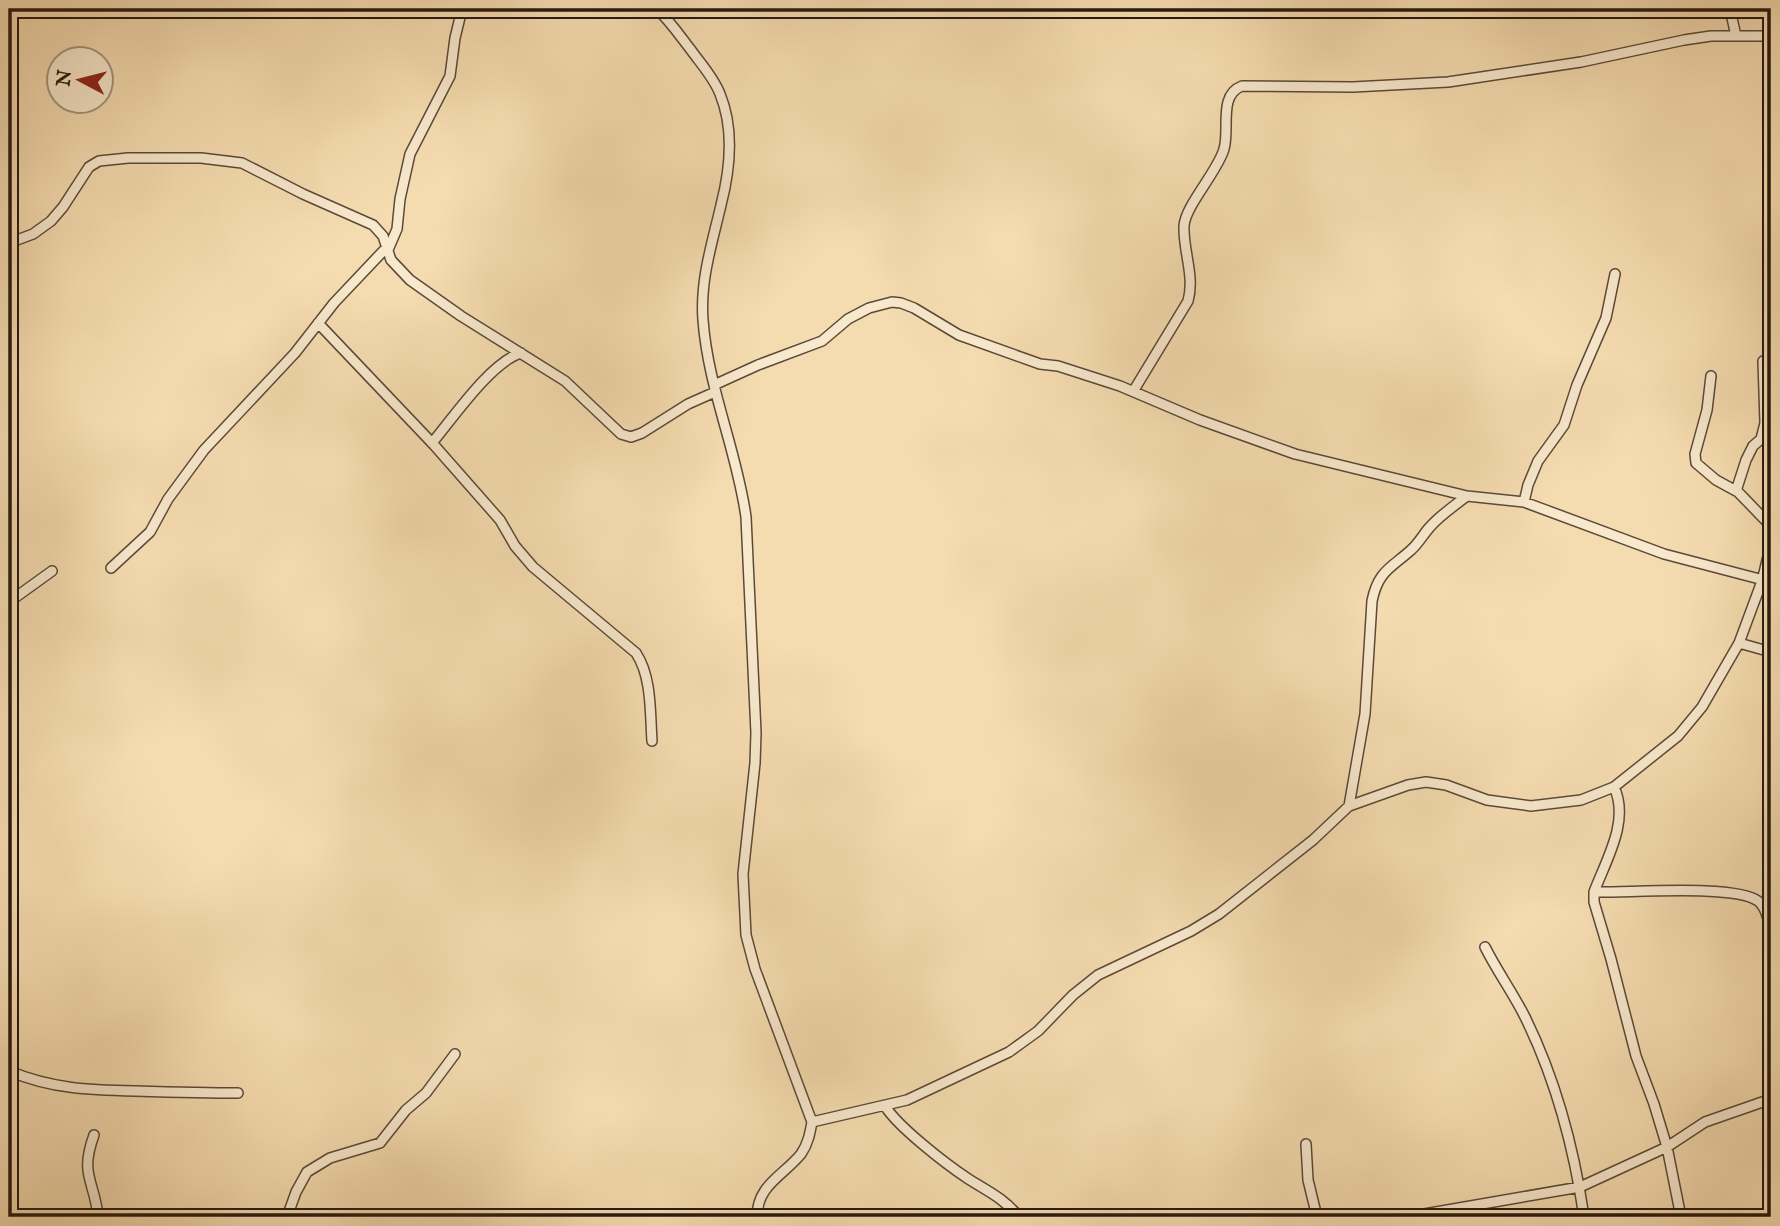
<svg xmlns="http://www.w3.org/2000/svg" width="1780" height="1226" font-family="'IM FELL English',serif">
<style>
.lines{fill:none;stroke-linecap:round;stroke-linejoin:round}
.minor-casing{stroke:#5a4a39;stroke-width:12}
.minor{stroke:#f8e8cc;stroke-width:9}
</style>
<rect width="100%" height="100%" fill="#f5dcb0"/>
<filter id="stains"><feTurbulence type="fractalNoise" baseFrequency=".00286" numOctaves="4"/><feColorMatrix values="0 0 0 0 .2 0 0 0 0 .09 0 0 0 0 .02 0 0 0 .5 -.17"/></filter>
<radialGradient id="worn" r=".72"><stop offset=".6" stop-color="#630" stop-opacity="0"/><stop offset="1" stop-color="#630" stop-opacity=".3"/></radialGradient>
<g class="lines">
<defs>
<path id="minor" d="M 657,9 C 670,21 680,36 691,50 C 701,64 714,78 720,94 C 734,128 730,170 721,205 C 712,244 700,280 703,320 C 708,388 737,451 746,517 L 756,733 L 755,763 L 743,874 L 746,935 L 755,969 L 812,1122 C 810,1133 808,1144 801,1154 C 783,1176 757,1185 757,1217
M 1730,9 L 1736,36
M 9,243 L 33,234 L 51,221 L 63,207 L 89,167 L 99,161 L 128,158 L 201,158 L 242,163 L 303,194 L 373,225 L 383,236 L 391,260 L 410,280 L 461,316 L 565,381 L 621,434 L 631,437 L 642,433 L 688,404 L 715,392
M 388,250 L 397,229 L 400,199 L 410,154 L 450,76 L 455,38 L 462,9
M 318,323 L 434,445 L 500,520 L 515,546 L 533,567 L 636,653 C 652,677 650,713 652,741
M 1711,376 L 1707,410 L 1695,454 L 1696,463 L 1716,480 L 1738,492 L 1771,526
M 714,385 L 758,365 L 822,341 L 848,319 L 869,308 L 892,302 L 901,303 L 914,308 L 959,335 L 1040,364 L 1058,366 L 1120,386 L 1200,420 L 1295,454 L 1467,496 L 1524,502 L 1664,554 L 1771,582
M 1134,390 L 1188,301 C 1195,276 1183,251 1184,226 C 1185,206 1218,171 1224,149 C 1230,129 1218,95 1242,86 L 1353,87 L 1448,82 L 1581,62 L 1684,40 L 1711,36 L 1771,36
M 432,443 C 453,418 491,362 521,353
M 1736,491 L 1746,460 L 1753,446 L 1761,439 L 1765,423 L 1763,361
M 1524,502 L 1528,485 L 1538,461 L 1564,425 L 1577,385 L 1606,318 L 1615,274
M 111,568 L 150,532 L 168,499 L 204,450 L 295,353 L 334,303 L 387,247
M 9,602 L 52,571
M 1739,643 L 1771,652
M 1614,787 C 1630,821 1606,860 1594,892 L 1594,902 L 1611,959 L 1636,1056 L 1654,1104 L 1667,1147 L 1681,1217
M 1349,806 L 1365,714 L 1372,601 C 1378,571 1391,568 1411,550 C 1418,544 1423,535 1429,528 C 1439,516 1454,506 1467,496
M 1594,892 C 1628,893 1735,884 1758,901 C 1766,907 1769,921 1771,931
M 1485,947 C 1497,971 1513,993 1525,1017 C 1556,1080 1574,1148 1584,1217
M 9,1071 C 52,1089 90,1090 135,1091 C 169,1092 203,1093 238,1093
M 885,1106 C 898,1127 946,1164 967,1178 C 987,1191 1004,1198 1019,1217
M 812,1122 L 907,1100 L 1009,1052 L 1038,1031 L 1073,995 L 1098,975 L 1191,931 L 1219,914 L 1313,840 L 1349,806 L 1408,785 L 1426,782 L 1446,785 L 1487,800 L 1531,806 L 1581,800 L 1614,787 L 1678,736 L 1702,707 L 1739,643 L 1762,581 L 1771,544
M 94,1135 C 79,1176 95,1181 98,1217
M 1306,1144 L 1308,1180 L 1317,1217
M 287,1217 L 296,1192 L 307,1172 L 330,1158 L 380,1143 L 406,1110 L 426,1093 L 455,1054
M 1407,1217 L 1580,1187 L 1667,1147 L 1705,1122 L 1771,1099"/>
</defs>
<use href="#minor" class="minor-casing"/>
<use href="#minor" class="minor"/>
</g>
<rect width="1780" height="1226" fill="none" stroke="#f5dcb0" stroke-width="35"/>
<rect x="10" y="10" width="1759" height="1205" fill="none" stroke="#271911" stroke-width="3.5"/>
<rect x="18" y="18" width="1745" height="1191" fill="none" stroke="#271911" stroke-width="2"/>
<g transform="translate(80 80) rotate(277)"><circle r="33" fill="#f8e8cc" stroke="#a49581" stroke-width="2"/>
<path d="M0-5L12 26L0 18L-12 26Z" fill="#8f2418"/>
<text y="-10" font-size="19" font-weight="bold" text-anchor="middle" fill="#271911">N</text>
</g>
<rect width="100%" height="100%" filter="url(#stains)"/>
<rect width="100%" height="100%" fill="url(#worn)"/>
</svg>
